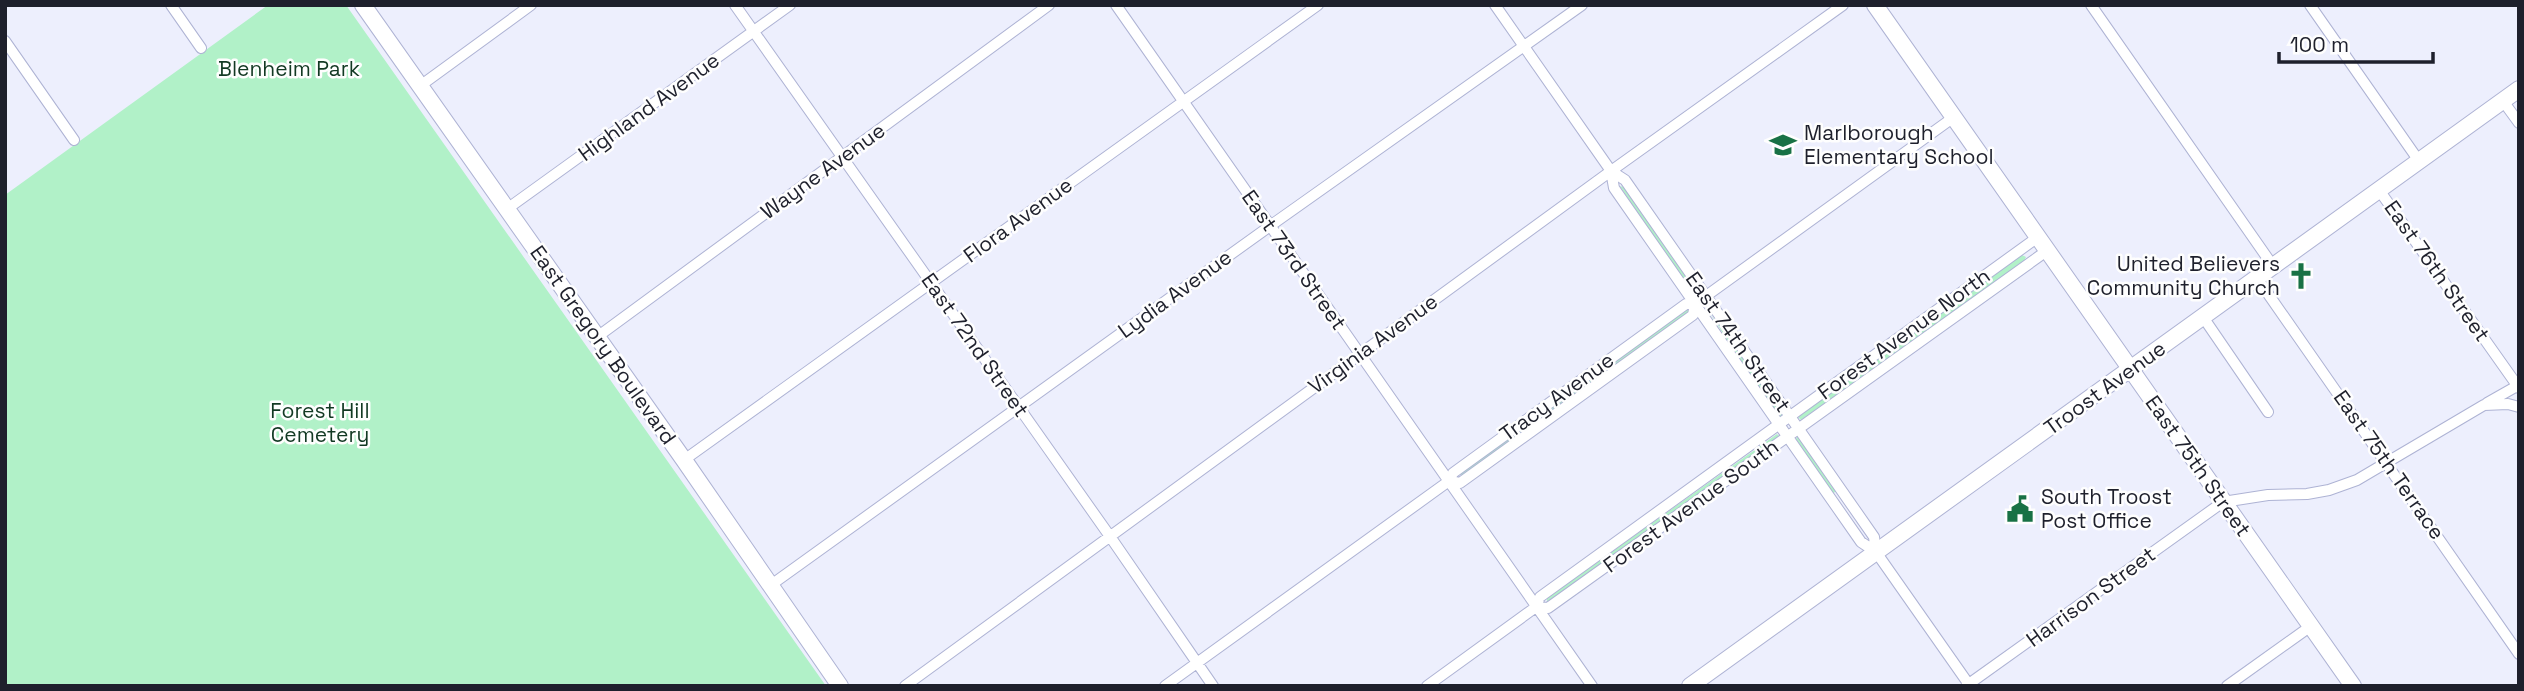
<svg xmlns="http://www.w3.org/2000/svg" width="2524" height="691" font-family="'Space Grotesk',sans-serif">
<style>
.green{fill:#b1f1c8}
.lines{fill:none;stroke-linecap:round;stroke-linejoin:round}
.street-casing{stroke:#aeb3d4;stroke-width:12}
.secondary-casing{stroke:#aeb3d4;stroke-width:18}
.street{stroke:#fff;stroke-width:10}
.secondary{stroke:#fff;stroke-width:16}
.labels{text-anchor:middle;stroke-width:5;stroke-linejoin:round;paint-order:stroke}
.park-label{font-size:21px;fill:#123923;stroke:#fefefe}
.street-label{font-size:21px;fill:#1e202c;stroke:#fefefe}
.poi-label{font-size:21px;fill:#1e202c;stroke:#fefefe;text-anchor:start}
</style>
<rect width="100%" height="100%" fill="#edeffd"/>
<path class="green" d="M 268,5 L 346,5 L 826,686 L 5,686 L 5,195 Z
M 1620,186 L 1626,188 L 1693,287 L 1692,290 L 1689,290 Z
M 2020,254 L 2026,257 L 2024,261 L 1801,420 L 1798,417 Z
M 1689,307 L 1692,310 L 1463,476 L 1460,474 Z
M 1709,312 L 1783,414 L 1781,417 L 1778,417 Z
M 1777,434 L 1779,436 L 1550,602 L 1547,601 L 1547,598 Z
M 1797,437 L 1800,437 L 1838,490 L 1832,494 L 1796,439 Z"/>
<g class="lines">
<defs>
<path id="street" d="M 171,5 L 201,48
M 735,5 L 1109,535 L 1213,686
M 1116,5 L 1592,686
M 1495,5 L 1611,171 L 1625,180 L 1874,537 L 1876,552 L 1970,686
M 2091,5 L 2273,266
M 2310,5 L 2419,161
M 5,41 L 74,140
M 420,86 L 531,5
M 2503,101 L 2519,123
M 1611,171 L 1614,188 L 1861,542 L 1876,552
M 2379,190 L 2519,388
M 507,209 L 790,5
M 2257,278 L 2519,654
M 2203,317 L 2268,412
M 597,337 L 1049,5
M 2487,403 L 2517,386
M 684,460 L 1318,5
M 1449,481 L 1460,483 L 1693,315 L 1695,304
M 771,585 L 1270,226 L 1582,5
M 1536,607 L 1548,608 L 2048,250
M 1536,607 L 1540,597 L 2038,237
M 905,686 L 1611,171 L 1843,5
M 1165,686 L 1449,481 L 1453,473 L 1686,304 L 1695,304 L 1954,117
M 1427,686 L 1536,607
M 1966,686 L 2223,502 L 2268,495 L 2307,494 L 2329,490 L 2357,480 L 2484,405 L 2508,404 L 2519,407
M 2227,686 L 2311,626"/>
<path id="secondary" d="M 363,5 L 684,460 L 840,686
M 1875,5 L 2353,686
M 1690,686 L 2519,89"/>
</defs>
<use href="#street" class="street-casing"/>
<use href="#secondary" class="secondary-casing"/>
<use href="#street" class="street"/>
<use href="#secondary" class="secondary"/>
</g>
<defs>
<symbol id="school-bare" viewBox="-9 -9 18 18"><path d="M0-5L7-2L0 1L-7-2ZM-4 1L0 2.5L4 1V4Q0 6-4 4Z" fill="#187145" stroke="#fefefe" stroke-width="2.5" paint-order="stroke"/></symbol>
<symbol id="church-bare" viewBox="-9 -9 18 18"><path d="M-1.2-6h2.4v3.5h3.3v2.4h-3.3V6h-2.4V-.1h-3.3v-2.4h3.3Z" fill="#187145" stroke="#fefefe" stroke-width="2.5" paint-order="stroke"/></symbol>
<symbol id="civic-bare" viewBox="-9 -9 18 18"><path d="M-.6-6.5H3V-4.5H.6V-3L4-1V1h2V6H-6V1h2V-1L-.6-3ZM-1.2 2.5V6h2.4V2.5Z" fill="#187145" stroke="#fefefe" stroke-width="2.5" paint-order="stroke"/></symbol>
</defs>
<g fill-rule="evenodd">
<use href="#school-bare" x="1764" y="126" width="38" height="38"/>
<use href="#church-bare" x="2282" y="257" width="38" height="38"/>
<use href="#civic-bare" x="2001" y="490" width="38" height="38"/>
</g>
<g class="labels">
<g class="park-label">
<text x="289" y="76">Blenheim Park</text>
<text x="320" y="418">Forest Hill<tspan x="320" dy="24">Cemetery</tspan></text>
</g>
<g class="street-label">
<text transform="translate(649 107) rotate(-36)" y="7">Highland Avenue</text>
<text transform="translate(823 171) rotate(-36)" y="7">Wayne Avenue</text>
<text transform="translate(1018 220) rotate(-36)" y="7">Flora Avenue</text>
<text transform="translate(1294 260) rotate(55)" y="7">East 73rd Street</text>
<text transform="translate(2437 271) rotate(55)" y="7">East 76th Street</text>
<text transform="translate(1175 294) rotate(-36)" y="7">Lydia Avenue</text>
<text transform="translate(1904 334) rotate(-36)" y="7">Forest Avenue North</text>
<text transform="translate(1738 342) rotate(55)" y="7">East 74th Street</text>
<text transform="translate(1373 344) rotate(-36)" y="7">Virginia Avenue</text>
<text transform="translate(603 345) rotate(55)" y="7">East Gregory Boulevard</text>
<text transform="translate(975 345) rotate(55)" y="7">East 72nd Street</text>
<text transform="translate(2105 388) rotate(-36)" y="7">Troost Avenue</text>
<text transform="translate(1557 397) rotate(-36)" y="7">Tracy Avenue</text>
<text transform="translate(2389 465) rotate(55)" y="7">East 75th Terrace</text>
<text transform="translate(2198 466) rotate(55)" y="7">East 75th Street</text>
<text transform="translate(1691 506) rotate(-36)" y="7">Forest Avenue South</text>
<text transform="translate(2091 597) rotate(-36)" y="7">Harrison Street</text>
</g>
<g class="poi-label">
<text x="1804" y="140">Marlborough<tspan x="1804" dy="24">Elementary School</tspan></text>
<text x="2280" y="271" text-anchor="end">United Believers<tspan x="2280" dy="24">Community Church</tspan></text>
<text x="2041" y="504">South Troost<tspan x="2041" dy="24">Post Office</tspan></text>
</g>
</g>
<rect width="2524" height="691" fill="none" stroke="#1e202c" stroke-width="14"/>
<path d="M2279 52v10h154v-10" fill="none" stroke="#1e202c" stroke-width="3.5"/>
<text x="2290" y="52" font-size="21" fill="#1e202c" stroke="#fefefe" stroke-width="5" paint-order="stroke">100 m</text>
</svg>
